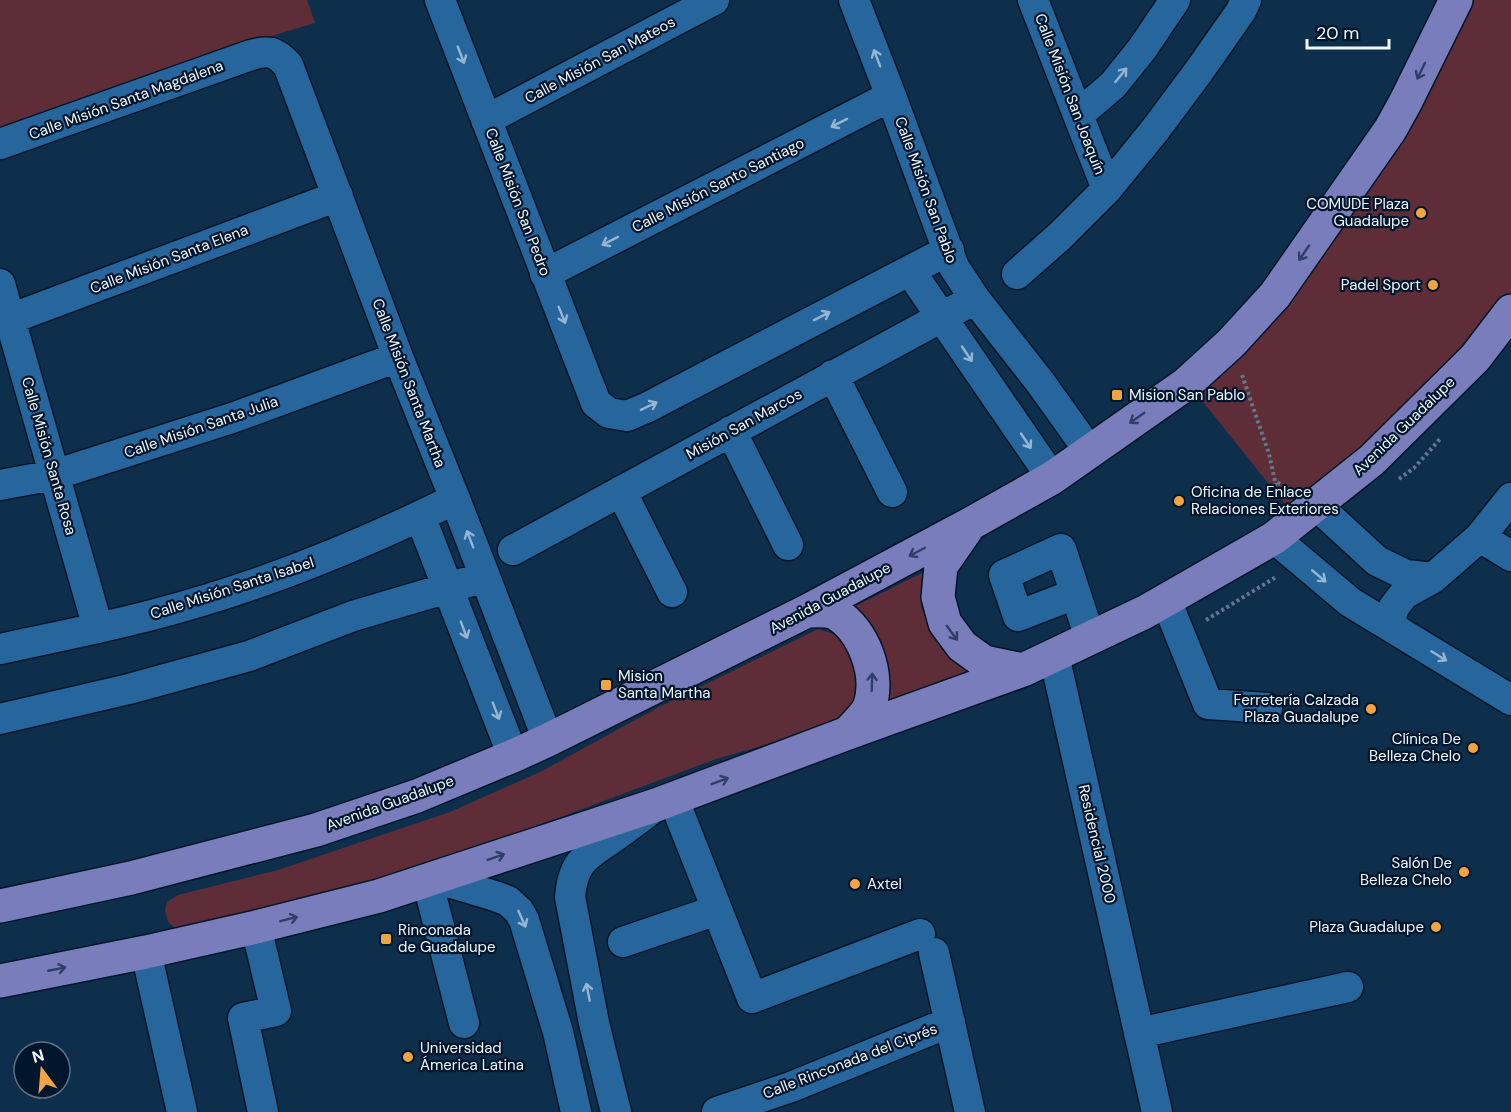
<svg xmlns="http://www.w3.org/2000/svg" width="1511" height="1112" font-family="'DM Sans',sans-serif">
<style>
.park{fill:#5f2d37}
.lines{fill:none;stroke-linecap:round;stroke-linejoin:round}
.minor-casing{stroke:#041728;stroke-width:33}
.major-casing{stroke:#041728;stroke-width:36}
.path{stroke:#60778c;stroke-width:4;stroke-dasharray:3 3;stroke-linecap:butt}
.minor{stroke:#27669d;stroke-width:30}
.major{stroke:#797dbb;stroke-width:33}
.oneway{stroke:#95b5d1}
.oneway2{stroke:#303f66}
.poi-dot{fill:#f3a442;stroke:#00162d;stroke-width:2}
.labels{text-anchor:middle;stroke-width:4.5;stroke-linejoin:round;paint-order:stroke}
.street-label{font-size:15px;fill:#eff6fc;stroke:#00162d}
.poi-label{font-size:15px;fill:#eff6fc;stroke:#00162d;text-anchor:end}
</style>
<rect width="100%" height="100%" fill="#0e2f4c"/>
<path class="park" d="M 0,0 L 307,0 L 315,23 L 278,34 L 0,135 Z
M 1456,0 L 1511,0 L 1511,301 L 1475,358 L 1292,513 L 1184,378 L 1269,294 Z
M 922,573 L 921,607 L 935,640 L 970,672 L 881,707 L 851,608 Z
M 818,629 L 843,637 L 862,676 L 856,705 L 838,724 L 716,759 L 502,839 L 367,883 L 185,928 L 174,927 L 168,922 L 165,910 L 167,902 L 178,895 L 278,870 L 450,812 L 542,771 L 659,707 Z"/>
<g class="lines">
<defs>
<path id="minor" d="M 440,0 L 596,403 L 609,413 L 627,416 L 648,407 L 949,250
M 854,0 L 891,96 L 954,267 L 975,299 L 1040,382 L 1090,452
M 1033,0 L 1107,189
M 1078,115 L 1113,85 L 1142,49 L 1175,0
M 486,120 L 714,0
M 0,144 L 251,55 C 269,50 275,51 288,65 L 398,357 L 455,499 L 548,740
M 910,271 L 1052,478
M 545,274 L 891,96
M 1017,274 L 1060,236 L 1107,189 L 1155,130 L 1199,71 L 1241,11 L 1246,0
M 0,284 L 98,628
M 0,321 L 10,319 L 338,196
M 833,375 L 892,492
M 731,431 L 788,545
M 0,485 L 54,475 L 232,418 L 398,357
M 621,491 L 672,592
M 1316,505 L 1377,561 L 1406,575 L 1433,578
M 420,516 L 513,756
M 1480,537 L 1511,556
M 1274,538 L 1350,602 L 1511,700
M 513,550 L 975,299
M 1075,594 L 1018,616 L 1004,575 L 1061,549 L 1090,638
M 1166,600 L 1208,704 L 1267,708
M 1389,625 L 1394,607 L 1404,594 L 1433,578 L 1480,537 L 1511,498
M 0,649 C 51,638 102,628 152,615 C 257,588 358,547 455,499
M 1054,655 L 1157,1112
M 0,719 L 129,689 L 249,656 L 353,616 L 485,577
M 673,798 L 752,998 L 920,934
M 435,878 L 495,896 L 508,901 L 519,911 L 524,920 L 558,1032 L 576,1112
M 427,880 L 464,1023
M 256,927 L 276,1011 L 243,1018 L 263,1112
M 623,942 L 717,910
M 146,952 L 182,1112
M 934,953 L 970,1112
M 1139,1033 L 1348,987
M 616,1112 L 594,1023 L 570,897 C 573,862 585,857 611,839 C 624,830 637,820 649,811
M 717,1112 L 791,1087 L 950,1022"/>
<path id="major" d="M 966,530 L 941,566 L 938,597 L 945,623 L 962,646 L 984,662 L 1023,670
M 807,611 C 815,611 828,610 835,613 C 864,630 881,676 869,708 C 865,716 854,726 848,733
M 0,906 L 131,878 L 316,830 L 417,796 L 513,756 L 548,740 L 807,611 L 970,524 L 1052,478 L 1186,384 L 1231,343 L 1275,295 L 1390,130 L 1405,103 L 1456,0
M 0,981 L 146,952 L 256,927 L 379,896 L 656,805 L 848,733 L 1023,670 L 1145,612 L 1274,538 L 1372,460 L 1475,358 L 1511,311"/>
</defs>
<use href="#minor" class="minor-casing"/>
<use href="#major" class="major-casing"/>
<path class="path" d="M 1242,375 L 1269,454 L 1275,481 L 1289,489
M 1399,479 L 1414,468 L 1441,438
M 1275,498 L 1275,482
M 1206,620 L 1276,577"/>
<use href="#minor" class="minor"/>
<use href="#major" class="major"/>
</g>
<defs><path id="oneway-shaft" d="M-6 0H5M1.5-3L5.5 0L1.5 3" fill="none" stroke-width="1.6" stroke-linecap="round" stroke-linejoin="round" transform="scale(1.5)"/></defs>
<g class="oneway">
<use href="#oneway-shaft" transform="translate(461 55) rotate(69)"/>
<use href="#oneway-shaft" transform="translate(877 58) rotate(-111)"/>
<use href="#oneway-shaft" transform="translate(1121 75) rotate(-51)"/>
<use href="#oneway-shaft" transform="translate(839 123) rotate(153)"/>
<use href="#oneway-shaft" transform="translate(610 241) rotate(153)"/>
<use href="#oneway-shaft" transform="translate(562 315) rotate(68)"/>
<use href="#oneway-shaft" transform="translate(822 316) rotate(-27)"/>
<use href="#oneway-shaft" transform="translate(967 354) rotate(56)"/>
<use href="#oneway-shaft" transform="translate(649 406) rotate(-26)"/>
<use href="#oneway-shaft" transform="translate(1026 441) rotate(56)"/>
<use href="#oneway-shaft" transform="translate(470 539) rotate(-111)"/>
<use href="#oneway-shaft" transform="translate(1319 576) rotate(40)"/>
<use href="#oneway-shaft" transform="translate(464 630) rotate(69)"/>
<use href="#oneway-shaft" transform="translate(1439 656) rotate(32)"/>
<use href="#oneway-shaft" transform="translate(496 711) rotate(69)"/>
<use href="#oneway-shaft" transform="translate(522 919) rotate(66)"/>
<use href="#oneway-shaft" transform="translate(588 992) rotate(-101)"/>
</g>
<g class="oneway2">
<use href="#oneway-shaft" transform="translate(1421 71) rotate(116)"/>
<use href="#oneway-shaft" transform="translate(1304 253) rotate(124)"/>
<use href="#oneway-shaft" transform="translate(1137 418) rotate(145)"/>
<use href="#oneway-shaft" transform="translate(917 552) rotate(152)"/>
<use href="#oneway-shaft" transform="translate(952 633) rotate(54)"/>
<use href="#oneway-shaft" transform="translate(872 682) rotate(-88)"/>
<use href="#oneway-shaft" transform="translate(720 781) rotate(-21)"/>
<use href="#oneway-shaft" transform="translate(496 857) rotate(-19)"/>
<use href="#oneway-shaft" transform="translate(289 919) rotate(-14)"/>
<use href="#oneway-shaft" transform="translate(57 969) rotate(-11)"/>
</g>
<g class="poi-dot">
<circle cx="1421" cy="213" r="6"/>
<circle cx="1433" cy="285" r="6"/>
<rect x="1111" y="389" width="12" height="12" rx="3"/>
<circle cx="1179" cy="501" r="6"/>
<rect x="600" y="679" width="12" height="12" rx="3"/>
<circle cx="1371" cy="709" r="6"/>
<circle cx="1473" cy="748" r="6"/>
<circle cx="1464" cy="872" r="6"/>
<circle cx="855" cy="884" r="6"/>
<circle cx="1436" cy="927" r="6"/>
<rect x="380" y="933" width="12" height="12" rx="3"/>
<circle cx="408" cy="1057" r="6"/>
</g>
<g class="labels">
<g class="street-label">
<text transform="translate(600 60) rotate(-28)" y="5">Calle Misión San Mateos</text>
<text transform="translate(1070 94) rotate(69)" y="5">Calle Misión San Joaquín</text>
<text transform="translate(126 100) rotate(-20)" y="5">Calle Misión Santa Magdalena</text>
<text transform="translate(718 185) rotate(-27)" y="5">Calle Misión Santo Santiago</text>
<text transform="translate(926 190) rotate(70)" y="5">Calle Misión San Pablo</text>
<text transform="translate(518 202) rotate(69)" y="5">Calle Misión San Pedro</text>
<text transform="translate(169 259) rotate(-21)" y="5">Calle Misión Santa Elena</text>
<text transform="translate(409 383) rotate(69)" y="5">Calle Misión Santa Martha</text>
<text transform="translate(744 424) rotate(-29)" y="5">Misión San Marcos</text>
<text transform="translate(1404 426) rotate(-44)" y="5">Avenida Guadalupe</text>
<text transform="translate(201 427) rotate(-19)" y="5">Calle Misión Santa Julia</text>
<text transform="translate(49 456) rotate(74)" y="5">Calle Misión Santa Rosa</text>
<text transform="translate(232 588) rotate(-18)" y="5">Calle Misión Santa Isabel</text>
<text transform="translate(830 598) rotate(-28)" y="5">Avenida Guadalupe</text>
<text transform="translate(390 803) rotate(-20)" y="5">Avenida Guadalupe</text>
<text transform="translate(1097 844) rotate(77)" y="5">Residencial 2000</text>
<text transform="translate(850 1061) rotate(-21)" y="5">Calle Rinconada del Ciprés</text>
</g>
<g class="poi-label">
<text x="1409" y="209">COMUDE Plaza<tspan x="1409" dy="17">Guadalupe</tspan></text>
<text x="1421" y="290">Padel Sport</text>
<text x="1129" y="400" text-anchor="start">Mision San Pablo</text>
<text x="1191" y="497" text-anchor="start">Oficina de Enlace<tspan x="1191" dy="17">Relaciones Exteriores</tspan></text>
<text x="618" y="681" text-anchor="start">Mision<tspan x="618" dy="17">Santa Martha</tspan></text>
<text x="1359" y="705">Ferretería Calzada<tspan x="1359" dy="17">Plaza Guadalupe</tspan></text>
<text x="1461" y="744">Clínica De<tspan x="1461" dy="17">Belleza Chelo</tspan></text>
<text x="1452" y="868">Salón De<tspan x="1452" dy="17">Belleza Chelo</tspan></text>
<text x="867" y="889" text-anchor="start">Axtel</text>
<text x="1424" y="932">Plaza Guadalupe</text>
<text x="398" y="935" text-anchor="start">Rinconada<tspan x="398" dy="17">de Guadalupe</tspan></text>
<text x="420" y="1053" text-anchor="start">Universidad<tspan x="420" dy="17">Ámerica Latina</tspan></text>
</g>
</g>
<g transform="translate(42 1070) rotate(344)"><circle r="28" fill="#00162d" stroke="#607080" stroke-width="1.5"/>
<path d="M0-4.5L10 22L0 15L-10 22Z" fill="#f3a442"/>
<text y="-9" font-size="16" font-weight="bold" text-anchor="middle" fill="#eff6fc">N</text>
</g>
<path d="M1307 39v9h82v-9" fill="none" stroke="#eff6fc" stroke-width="3"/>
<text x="1316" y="39" font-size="18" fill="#eff6fc" stroke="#00162d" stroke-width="4.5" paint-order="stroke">20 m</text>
</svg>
